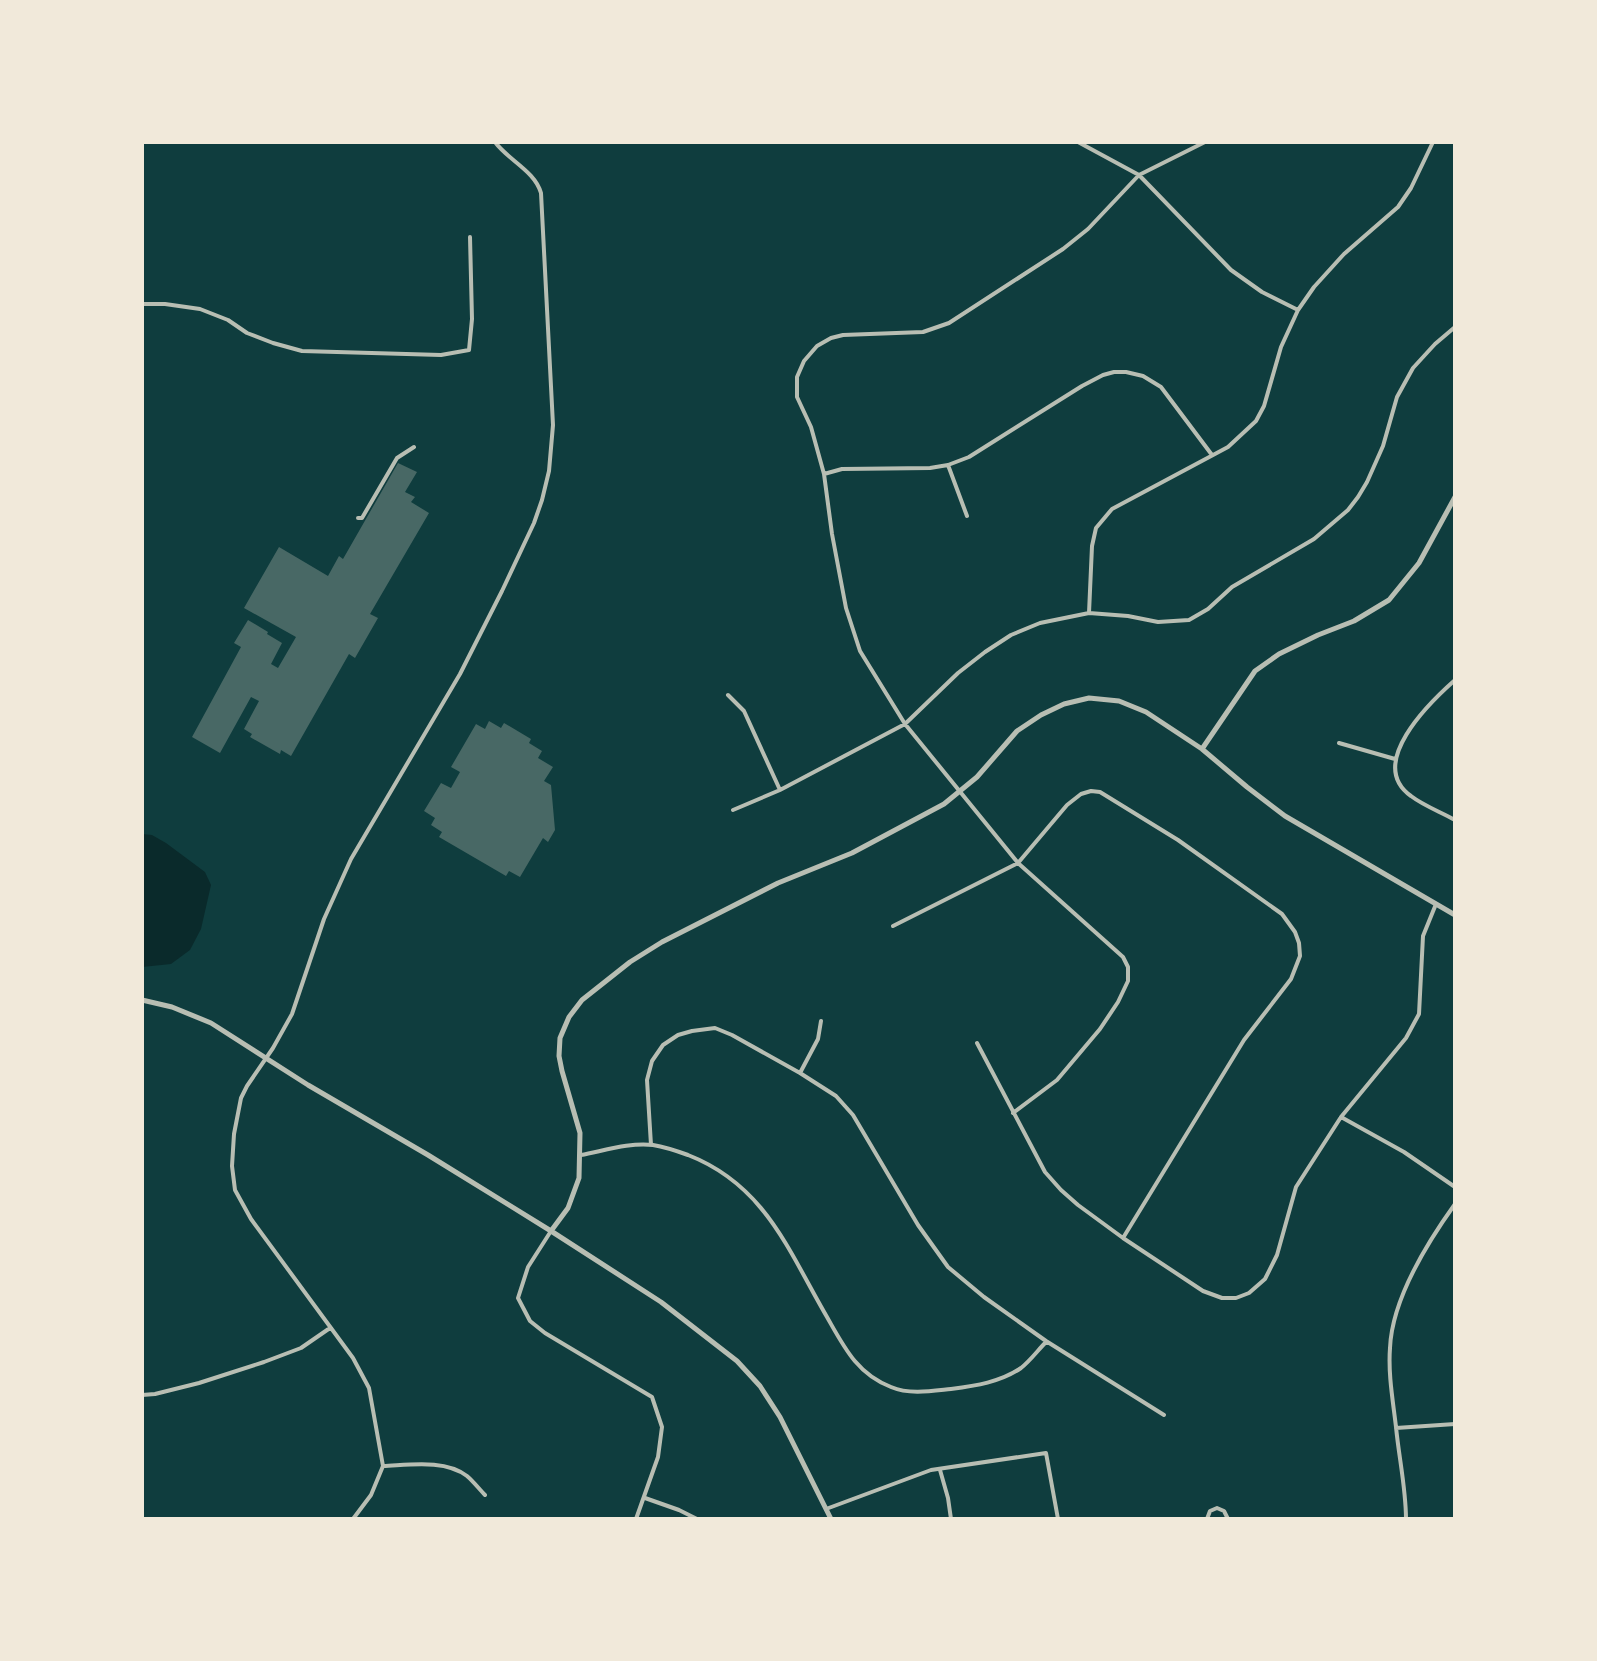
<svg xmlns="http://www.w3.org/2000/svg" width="1597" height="1661" font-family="Raleway,sans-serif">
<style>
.water{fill:#0a2a2b}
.building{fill:#486865}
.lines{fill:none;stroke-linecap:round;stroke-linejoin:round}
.minor{stroke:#b8beb3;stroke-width:4}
.tertiary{stroke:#b8beb3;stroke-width:5}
</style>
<rect width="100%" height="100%" fill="#0f3d3e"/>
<path class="water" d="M 142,834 L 152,835 L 166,843 L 205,872 L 211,885 L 201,929 L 190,950 L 171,964 L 142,967 Z"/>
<path class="building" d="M 398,463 L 417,472 L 405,492 L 415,497 L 411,502 L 429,513 L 370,614 L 378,618 L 355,658 L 349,654 L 291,756 L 281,750 L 280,754 L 250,737 L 252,734 L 244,729 L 259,701 L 251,697 L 220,753 L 192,737 L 241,647 L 234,643 L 248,620 L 268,632 L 267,634 L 282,643 L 271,664 L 278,668 L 296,637 L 244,608 L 279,547 L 328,576 L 339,556 L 343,559 Z
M 489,721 L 501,728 L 504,723 L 531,739 L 529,743 L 542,751 L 538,758 L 553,767 L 544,781 L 551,785 L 555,830 L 548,842 L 543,838 L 520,877 L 509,871 L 506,876 L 439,837 L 442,832 L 431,825 L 435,818 L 424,811 L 441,783 L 451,788 L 460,772 L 451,767 L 476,724 L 485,729 Z"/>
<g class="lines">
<path class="minor" d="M 1078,142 L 1139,175 L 1231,270 L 1262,292 L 1298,310
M 142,304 L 165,304 L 200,309 L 228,320 L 247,333 L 273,343 L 302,351 L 441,355 L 469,350 L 472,319 L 470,237
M 948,465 L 967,516
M 824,474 L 842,469 L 930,468 L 948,465 L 969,457 L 1082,386 L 1103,375 L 1114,372 L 1126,372 L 1143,376 L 1161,387 L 1212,455
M 358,518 L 362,518 L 397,458 L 414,447
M 1089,613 L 1092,546 L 1096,528 L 1112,509 L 1228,447 L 1256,421 L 1264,406 L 1281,347 L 1298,310 L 1314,287 L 1344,254 L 1398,207 L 1411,188 L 1433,142
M 1455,680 C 1429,703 1366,764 1411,796 C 1424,806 1441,812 1455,820
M 728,695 L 744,711 L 780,790
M 1339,743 L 1395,759
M 733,810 L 780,790 L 905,724 L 958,673 L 985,652 L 1011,635 L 1040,623 L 1089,613 L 1128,616 L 1158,622 L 1189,620 L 1208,609 L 1232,587 L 1314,539 L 1348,510 L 1358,497 L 1367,482 L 1383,446 L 1397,397 L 1413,368 L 1435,344 L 1455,327
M 893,926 L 1018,863 L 1067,805 L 1081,794 L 1091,791 L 1100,792 L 1178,840 L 1282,914 L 1295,932 L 1299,943 L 1300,956 L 1291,979 L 1244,1040 L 1123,1238
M 977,1043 L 1045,1172 L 1061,1190 L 1078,1205 L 1123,1238 L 1203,1291 L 1222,1298 L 1236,1298 L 1249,1293 L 1265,1279 L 1277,1255 L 1296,1187 L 1341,1117 L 1406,1038 L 1419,1014 L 1423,936 L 1436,904
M 800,1073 L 818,1039 L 821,1021
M 1013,1113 L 1057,1080 L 1100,1029 L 1118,1002 L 1128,981 L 1128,967 L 1123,957 L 1018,863 L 905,724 L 860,651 L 846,608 L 832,534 L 824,474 L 811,427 L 797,397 L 797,377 L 804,361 L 817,346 L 831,338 L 843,335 L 923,332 L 949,323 L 1063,249 L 1088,229 L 1139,175 L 1205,142
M 1341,1117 L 1404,1152 L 1455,1187
M 651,1145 L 647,1080 L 652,1061 L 663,1045 L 678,1035 L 692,1031 L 715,1028 L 732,1035 L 800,1073 L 836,1096 L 853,1115 L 918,1225 L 948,1267 L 984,1297 L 1046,1341 L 1164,1415
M 581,1155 C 603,1151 630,1142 653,1145 C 665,1147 677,1151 688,1155 C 765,1185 788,1250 827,1317 C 844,1347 857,1374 891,1387 C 910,1395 932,1391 951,1389 C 975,1386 1001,1382 1021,1368 C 1030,1361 1038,1350 1046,1342
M 551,1231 L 528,1267 L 518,1298 L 530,1321 L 545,1333 L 652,1397 L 662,1427 L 658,1457 L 636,1519
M 142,1395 L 155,1394 L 199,1383 L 264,1362 L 301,1348 L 330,1328
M 1396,1428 L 1455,1424
M 383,1466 C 409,1465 445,1459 467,1476 C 474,1482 479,1489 485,1495
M 940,1470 L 948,1498 L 951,1519
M 645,1498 L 679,1510 L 697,1519
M 826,1509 L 931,1470 L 1046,1453 L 1058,1519
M 353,1519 L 371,1495 L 383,1466 L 369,1388 L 353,1358 L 251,1219 L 235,1190 L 232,1166 L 234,1134 L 241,1098 L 247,1086 L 273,1048 L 292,1014 L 324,919 L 351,859 L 460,674 L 502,591 L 534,523 L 542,500 L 549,471 L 553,425 L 541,193 C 535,171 508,160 495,142
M 1207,1519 L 1210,1511 L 1217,1508 L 1224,1511 L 1228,1519
M 1406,1519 C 1406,1489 1399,1458 1396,1427 C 1393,1401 1388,1374 1390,1348 C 1392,1299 1427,1243 1455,1204"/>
<path class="tertiary" d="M 1202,749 L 1255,671 L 1279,654 L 1318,635 L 1354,621 L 1389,600 L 1419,563 L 1455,497
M 142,1000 L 172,1007 L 211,1023 L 308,1085 L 428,1155 L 551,1231 L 661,1302 L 737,1361 L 760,1386 L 780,1417 L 831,1519
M 551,1231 L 568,1208 L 579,1178 L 580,1133 L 562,1071 L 559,1056 L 560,1038 L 569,1017 L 582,1000 L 630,962 L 662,942 L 778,883 L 852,853 L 944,804 L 977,777 L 1017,731 L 1041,715 L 1064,704 L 1089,698 L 1119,701 L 1146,712 L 1202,749 L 1247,787 L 1285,816 L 1455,915"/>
</g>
<rect width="1597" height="1661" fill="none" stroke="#f1e9da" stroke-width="288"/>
</svg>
